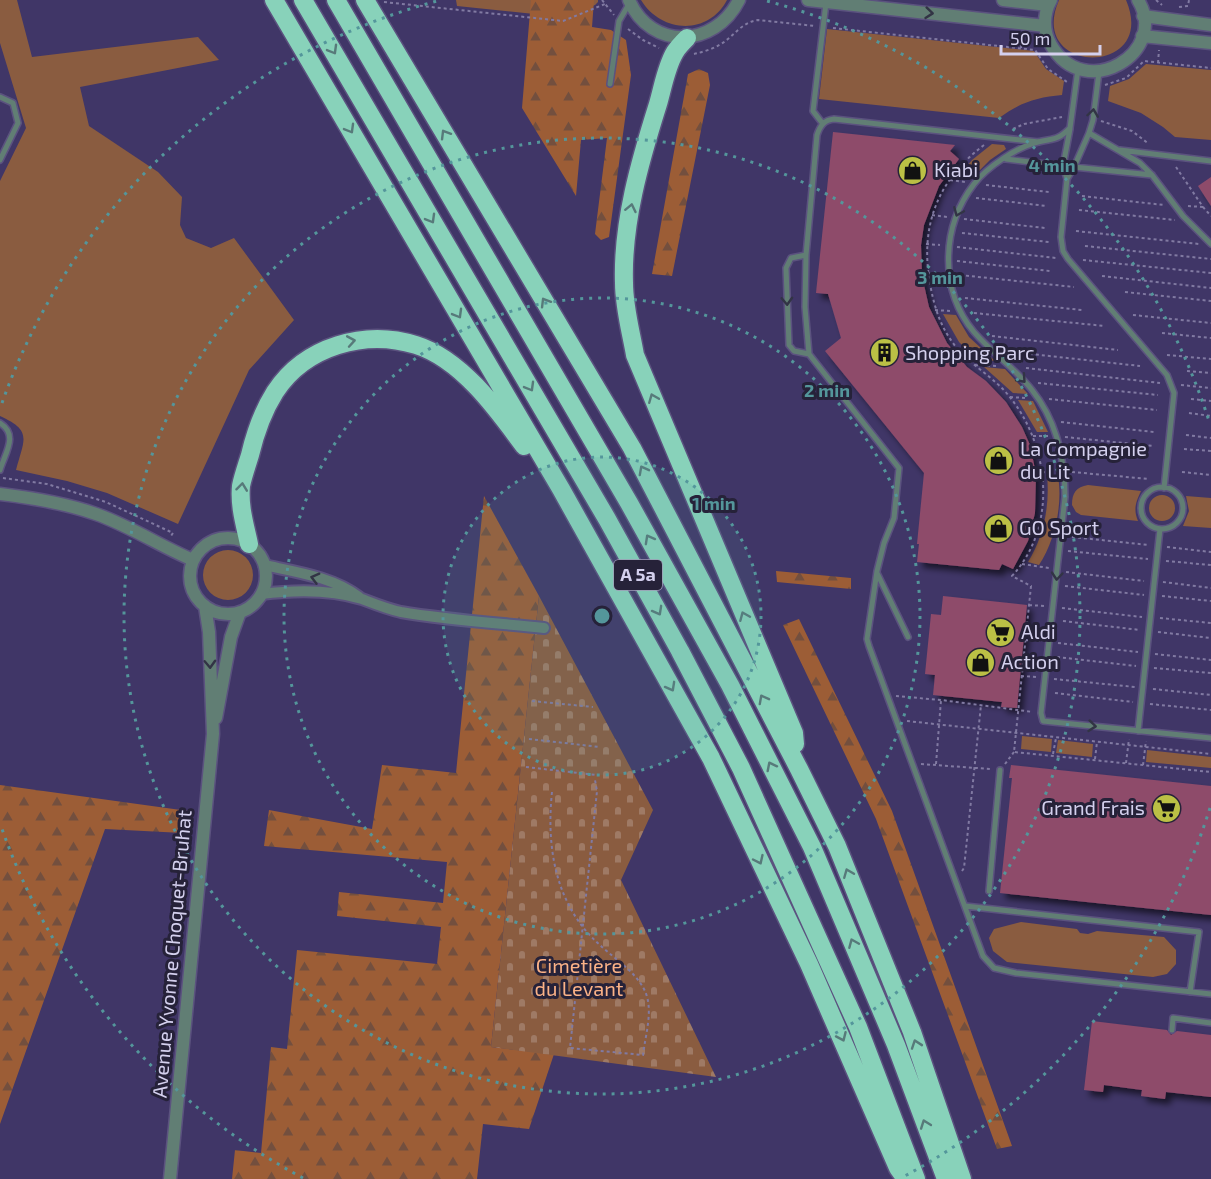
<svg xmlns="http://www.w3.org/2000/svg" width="1211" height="1179" font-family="'Exo 2',sans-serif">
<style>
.grass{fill:#8a5c40}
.forest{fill:url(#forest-firs)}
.cemetery{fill:url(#cemetery-stones)}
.building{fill:#8e4b6b;filter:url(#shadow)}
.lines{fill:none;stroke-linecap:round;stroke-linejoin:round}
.service-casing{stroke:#5b527f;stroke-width:8}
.minor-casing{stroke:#5b527f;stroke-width:14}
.tertiary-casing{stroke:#5b527f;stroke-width:15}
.motorway-casing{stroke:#5b527f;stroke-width:21}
.path{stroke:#817aa2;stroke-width:2;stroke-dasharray:3 3;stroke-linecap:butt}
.service{stroke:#617e74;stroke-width:5}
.minor{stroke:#617e74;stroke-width:10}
.tertiary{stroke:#617e74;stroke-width:12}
.motorway{stroke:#88d2ba;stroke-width:18}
.oneway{stroke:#323445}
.oneway2{stroke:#577a7a}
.ring{fill:none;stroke:#54969b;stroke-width:3;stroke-dasharray:3 6}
.labels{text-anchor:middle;stroke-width:6;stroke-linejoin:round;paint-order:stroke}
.shield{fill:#262239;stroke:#a09cb8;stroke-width:1.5}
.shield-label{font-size:18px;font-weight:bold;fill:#d4d0ee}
.poi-label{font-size:20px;fill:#d4d0ee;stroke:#262239;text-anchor:start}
.street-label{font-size:20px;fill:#d4d0ee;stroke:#262239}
.park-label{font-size:20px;fill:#fbb287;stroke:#262239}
.centre{fill:#54969b;stroke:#262239;stroke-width:3}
.ring-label{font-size:18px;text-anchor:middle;font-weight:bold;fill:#54969b;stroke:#262239;stroke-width:6;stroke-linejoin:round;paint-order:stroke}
</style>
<defs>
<pattern id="forest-firs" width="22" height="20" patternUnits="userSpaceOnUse" patternTransform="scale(1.5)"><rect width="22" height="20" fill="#9c5d36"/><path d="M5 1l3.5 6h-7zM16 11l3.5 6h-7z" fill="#734f3e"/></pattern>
<pattern id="cemetery-stones" width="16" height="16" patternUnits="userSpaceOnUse" patternTransform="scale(1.5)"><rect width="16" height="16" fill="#8a5c40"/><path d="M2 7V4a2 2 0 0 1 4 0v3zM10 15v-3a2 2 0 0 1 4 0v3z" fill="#9f7a65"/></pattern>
<filter id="shadow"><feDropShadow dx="5.5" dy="5.5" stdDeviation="3" flood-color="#0009"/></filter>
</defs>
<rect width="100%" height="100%" fill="#403667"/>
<path class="grass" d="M 0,0 L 17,0 L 32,57 L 198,37 L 219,60 L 80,87 L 89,126 L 158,172 L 182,197 L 180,225 L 186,238 L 211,248 L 234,238 L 294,320 L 249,370 L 178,524 L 107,493 L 67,481 L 16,470 C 24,439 33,431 0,416 L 0,181 L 26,128 L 0,43 Z
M 456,0 L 598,0 L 598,2 L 595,5 L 563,17 L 457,6 Z
M 641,0 L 727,0 C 708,36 661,33 641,0 Z
M 1059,0 L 1126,0 C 1159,77 1026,76 1059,0 Z
M 827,29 L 1034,51 L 1046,69 L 1064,81 L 1062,95 C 1037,97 1019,103 999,118 L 819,99 Z
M 1146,64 L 1211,70 L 1211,140 L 1175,137 L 1163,127 L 1141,113 L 1108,101 L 1110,86 L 1129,79 Z
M 992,144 L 1004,145 L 1006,149 L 990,160 L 970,180 L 957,178 L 972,160 Z
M 943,314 L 956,315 L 969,337 L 995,361 L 976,359 L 959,342 Z
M 984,367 L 1005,369 L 1028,394 L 1013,393 Z
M 1018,400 L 1033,401 L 1048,432 L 1037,432 Z
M 1047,475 L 1058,476 C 1063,504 1055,541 1039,565 L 1028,562 C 1044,536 1050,505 1047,475 Z
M 1088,485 L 1141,491 C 1136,502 1133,509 1138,521 L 1081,515 L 1076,512 L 1072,505 C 1072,493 1076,487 1088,485 Z
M1149 508a13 13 0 1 1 26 0a13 13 0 1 1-26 0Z
M 1186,496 L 1211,498 L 1211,528 L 1183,526 L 1189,511 Z
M203 575a25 25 0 1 1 50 0a25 25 0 1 1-50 0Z
M 1022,736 L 1052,739 L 1051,752 L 1021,749 Z
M 1058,740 L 1093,744 L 1092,757 L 1056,753 Z
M 1147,750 L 1211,757 L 1211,768 L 1146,762 Z
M 1021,922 L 1077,929 L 1080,933 L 1088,934 L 1097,931 L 1164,937 L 1176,950 L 1176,964 L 1167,974 L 1153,977 L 1007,962 L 993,951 L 989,938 L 994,929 Z"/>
<path class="forest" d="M 531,0 L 594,0 L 592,27 L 611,30 L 626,40 L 631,75 L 609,237 L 601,240 L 595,234 L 607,138 L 581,140 L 576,196 L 522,108 Z
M 699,69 L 708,73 L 710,85 L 672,276 L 652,274 L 688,74 Z
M 484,496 L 539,596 L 491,1047 L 554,1054 L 529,1129 L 483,1124 L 477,1179 L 232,1179 L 235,1150 L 261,1153 L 271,1047 L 287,1049 L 297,950 L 437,964 L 441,927 L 337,916 L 339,892 L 443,903 L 447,862 L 264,846 L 269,810 L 372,829 L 382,765 L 456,773 Z
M 776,571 L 851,578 L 851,589 L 777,582 Z
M 799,619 L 892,811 L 1012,1146 L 997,1149 L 876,819 L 783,625 Z
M 0,785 L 188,811 L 193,818 L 190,827 L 183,833 L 105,829 L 0,1124 Z"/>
<path class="cemetery" d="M 539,596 L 653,810 L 621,880 L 716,1077 L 491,1047 Z"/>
<path class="building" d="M 833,132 L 955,145 L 950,151 L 959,159 L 939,186 L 924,225 L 921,245 L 922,276 L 929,307 L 947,343 L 967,367 L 986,381 L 1006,402 L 1022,427 L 1030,445 L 1036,474 L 1035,513 L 1028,541 L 1013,569 L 1002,564 L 999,570 L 917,562 L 919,544 L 917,544 L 924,473 L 825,351 L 841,338 L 828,294 L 816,293 Z
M 1211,177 L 1211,206 L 1198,186 Z
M 943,596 L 1027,605 L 1017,708 L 1001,707 L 1002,702 L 933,695 L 935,675 L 925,674 L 931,614 L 941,615 Z
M 1011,765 L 1211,786 L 1211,915 L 1000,893 L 1012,778 L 1009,778 Z
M 1092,1021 L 1167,1030 L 1171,1035 L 1177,1031 L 1211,1035 L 1211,1097 L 1166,1092 L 1165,1099 L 1141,1096 L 1142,1090 L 1104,1085 L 1103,1092 L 1084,1090 Z"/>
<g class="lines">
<defs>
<path id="service" d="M 1078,69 L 1070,128 C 1057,141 1054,138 1038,142 C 1017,147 987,167 974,184 C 941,227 939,290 974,332 C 992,353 1015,368 1032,390 C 1056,420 1065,459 1065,497 L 1041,713 L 1043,721 L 1211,738
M 1099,72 L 1093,120 L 1089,133 L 1140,163 L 1152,175 L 1183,216 L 1211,244
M 610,84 L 619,21 L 629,4
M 0,97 L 13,103 L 18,123 L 0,160
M 823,124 L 813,111 L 826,3
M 1070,129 L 1063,166 L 1067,179 L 1061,237 L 1063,251 L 1068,259 L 1167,375 L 1174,393 L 1164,488
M 1039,142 L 834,119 C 824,120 820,126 817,135 L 806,255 L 805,307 L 809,354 L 899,468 L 894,518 L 884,543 L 877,571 L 867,639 L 869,646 L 983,956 L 994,968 L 1016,973 L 1211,994
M 1120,150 L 1211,161
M 1006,159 L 1063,166
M 1074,167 L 1152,175
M 1067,179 L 1074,167 L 1089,133
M 806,255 L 791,258 L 786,268 L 789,345 L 794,351 L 809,354
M 0,423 C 19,435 5,453 0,470
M1141 508a21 21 0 1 1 42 0a21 21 0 1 1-42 0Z
M 877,573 L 908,637
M 1138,731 L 1160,529
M 989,891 L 1000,770
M 965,906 L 1199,932 L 1190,992
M 1172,1030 L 1173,1018 L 1211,1023"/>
<path id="minor" d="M 264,565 C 296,572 333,577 359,597
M 261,594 C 294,590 330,589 362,599 C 375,604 387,609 401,612 C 448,620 496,623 544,628"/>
<path id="tertiary" d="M 629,0 C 651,51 715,48 739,0
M 808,0 L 1045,26
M 1003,0 L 1048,5
M 1051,0 C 1043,14 1043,31 1051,45 C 1085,104 1170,52 1138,0
M 1143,16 L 1211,25
M 1142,36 L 1211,43
M 0,494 C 33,498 65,503 96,514 C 130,526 160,546 193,560
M190 576a38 38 0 1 1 76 0a38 38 0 1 1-76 0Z
M 216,718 L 231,637 L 240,612
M 170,1179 L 213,734 L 209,632 L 205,606"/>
<path id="motorway" d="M 274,0 L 561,489 L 711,758 L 809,964 L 898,1168 L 906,1179
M 303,0 L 607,519 L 680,651 L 741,768 L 858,1027 L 916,1179
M 336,0 L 629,503 L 730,685 L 812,847 L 896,1045 L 946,1179
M 365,0 L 632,448 L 799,769 L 837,846 L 912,1032 L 962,1179
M 687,38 C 683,42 678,47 675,52 C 666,67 663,87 658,104 C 640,161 622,223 624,283 C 624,307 631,332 635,355 L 794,733 L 795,744
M 249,544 C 245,525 239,506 241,486 C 243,476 247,465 250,455 C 255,434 263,411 275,392 C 305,346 365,329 416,345 C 461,359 497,409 524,446"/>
</defs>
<use href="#service" class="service-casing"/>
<use href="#minor" class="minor-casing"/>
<use href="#tertiary" class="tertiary-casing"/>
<use href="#motorway" class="motorway-casing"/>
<path class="path" d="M 602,0 L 614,15
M 1156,0 L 1162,5
M 384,2 L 563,21 L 605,4
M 1179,7 L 1188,6 L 1189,0
M 833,28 L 1035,50 L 1048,69 L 1067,82
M 628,29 L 643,40 L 659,48
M 1021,48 L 1022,36
M 694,54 C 703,52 713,49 721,44 C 734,36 742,22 758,20 L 815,26
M 1158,63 L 1159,50
M 1105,85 L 1126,78 L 1144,61 L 1211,68
M 1101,121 L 1132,131 L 1149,144
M 1013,129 L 1024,124 L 1062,117
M 984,145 C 935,182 919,230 931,289 C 935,309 941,327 953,343 C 968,364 993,376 1009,396 C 1050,446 1058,526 1012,576 L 1031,586 L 1014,752 L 1211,772
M 1176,167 L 1203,207 L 1211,216
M 950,180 L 965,182
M 986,185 L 1049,192
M 1082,196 L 1164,205
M 976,198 L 1047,206
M 1188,206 L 1203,207
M 1079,210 L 1175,220
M 932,215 L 947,217
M 964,219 L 1045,228
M 1076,231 L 1199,244
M 962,233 L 1049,242
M 926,244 L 940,245
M 1085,246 L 1211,259
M 957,247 L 1056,258
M 1083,260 L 1211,273
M 957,261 L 1050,271
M 927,273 L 940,275
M 960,275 L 1074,287
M 1102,276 L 1211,288
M 1125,292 L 1211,301
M 965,298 L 1082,310
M 935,310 L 950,311
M 974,313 L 1105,326
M 1133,315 L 1211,323
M 1162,333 L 1211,338
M 992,336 L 1118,350
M 1167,355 L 1211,359
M 1021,363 L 1022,353 L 1140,366
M 975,365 L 996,366
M 1026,368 L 1160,383
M 1187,371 L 1211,373
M 1038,383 L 1158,395
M 1181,385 L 1211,388
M 1010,397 L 1025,398
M 1049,399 L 1157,410
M 1191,399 L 1211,401
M 1189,413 L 1211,416
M 1061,422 L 1154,432
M 1186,435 L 1211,438
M 1033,436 L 1048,436
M 1065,437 L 1153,446
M 1184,449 L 1211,451
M 1042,472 L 1054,473
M 1072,472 L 1149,479
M 1182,472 L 1211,475
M 3,478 L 47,484 L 106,502 L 173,533 L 171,536
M 1072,537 L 1149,545
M 1167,547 L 1211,552
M 1068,551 L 1148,559
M 1166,561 L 1211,565
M 1022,564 L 1049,568
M 1066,572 L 1144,581
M 1163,582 L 1211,588
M 1065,586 L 1144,595
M 1162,596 L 1211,601
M 1029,605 L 1044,606
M 1062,608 L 1142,617
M 1160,618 L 1211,623
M 1063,621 L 1140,630
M 1158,632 L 1211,638
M 1025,640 L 1041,641
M 1058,643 L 1138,652
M 1155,654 L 1211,660
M 1057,657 L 1136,666
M 1154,668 L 1211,673
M 1021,676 L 1037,677
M 1054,679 L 1135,687
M 1153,689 L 1211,695
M 1055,693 L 1133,702
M 896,696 L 941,700 L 1033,712
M 532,701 L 593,707
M 1150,704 L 1211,710
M 907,721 L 1211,754
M 529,739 L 600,747
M 1053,754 L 1056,738
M 1095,759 L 1097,742
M 1126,763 L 1129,739
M 921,764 L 990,769
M 936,764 L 941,700
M 1005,764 L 1014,752
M 1143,765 L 1146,741
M 526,767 L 596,775
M 552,792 C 546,849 556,907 601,946 C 617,961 644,977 648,1001 C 651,1018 645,1038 643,1055 L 570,1048 L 597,791 L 595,780
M 962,871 L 964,868 L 981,705"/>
<use href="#service" class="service"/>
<use href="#minor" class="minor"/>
<use href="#tertiary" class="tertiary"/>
<use href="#motorway" class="motorway"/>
</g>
<defs><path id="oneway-chevron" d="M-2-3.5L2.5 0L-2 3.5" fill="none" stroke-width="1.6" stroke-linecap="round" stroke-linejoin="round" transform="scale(1.5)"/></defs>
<g class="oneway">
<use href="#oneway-chevron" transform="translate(929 13) rotate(6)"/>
<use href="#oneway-chevron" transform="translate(1093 113) rotate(-82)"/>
<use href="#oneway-chevron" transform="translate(958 212) rotate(113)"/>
<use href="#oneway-chevron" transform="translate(787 301) rotate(88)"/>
<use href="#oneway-chevron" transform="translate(1022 379) rotate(48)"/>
<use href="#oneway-chevron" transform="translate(1057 576) rotate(95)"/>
<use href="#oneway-chevron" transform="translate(315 578) rotate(-165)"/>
<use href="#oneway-chevron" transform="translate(210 664) rotate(88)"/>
<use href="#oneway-chevron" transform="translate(1092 726) rotate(6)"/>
</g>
<g class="oneway2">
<use href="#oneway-chevron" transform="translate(333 50) rotate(60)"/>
<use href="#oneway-chevron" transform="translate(350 129) rotate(60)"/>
<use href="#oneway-chevron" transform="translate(445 134) rotate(-121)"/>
<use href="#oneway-chevron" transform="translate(631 208) rotate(-78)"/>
<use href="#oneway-chevron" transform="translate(431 219) rotate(60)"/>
<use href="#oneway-chevron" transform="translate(545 302) rotate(-121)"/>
<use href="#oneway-chevron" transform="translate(458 314) rotate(60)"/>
<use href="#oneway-chevron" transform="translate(351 341) rotate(-10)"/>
<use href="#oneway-chevron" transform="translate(530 387) rotate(60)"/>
<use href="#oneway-chevron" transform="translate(653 398) rotate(-112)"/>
<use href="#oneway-chevron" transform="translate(643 470) rotate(-118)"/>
<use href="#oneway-chevron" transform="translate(242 487) rotate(-83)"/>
<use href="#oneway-chevron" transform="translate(649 539) rotate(-119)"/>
<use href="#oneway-chevron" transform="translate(658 611) rotate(61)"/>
<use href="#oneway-chevron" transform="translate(744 616) rotate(-113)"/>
<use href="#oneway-chevron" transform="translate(671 687) rotate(61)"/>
<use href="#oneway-chevron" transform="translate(763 699) rotate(-118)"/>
<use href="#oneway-chevron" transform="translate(771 766) rotate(-117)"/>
<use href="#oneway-chevron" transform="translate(759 860) rotate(65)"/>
<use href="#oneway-chevron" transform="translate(848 873) rotate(-112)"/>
<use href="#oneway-chevron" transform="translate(853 943) rotate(-113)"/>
<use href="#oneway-chevron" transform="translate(842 1037) rotate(66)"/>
<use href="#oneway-chevron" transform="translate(916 1044) rotate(-109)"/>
<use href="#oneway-chevron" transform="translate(925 1124) rotate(-110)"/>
</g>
<circle cx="602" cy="616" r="159" fill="#54969b" fill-opacity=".12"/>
<g class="ring">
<circle cx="602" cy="616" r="159"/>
<circle cx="602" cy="616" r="318"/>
<circle cx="602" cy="616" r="478"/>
<path d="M1210 808A637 637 0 0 1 901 1178M303 1178A637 637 0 0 1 2 829M2 403A637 637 0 0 1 437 1M767 1A637 637 0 0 1 1210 424"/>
</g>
<defs>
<symbol id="shop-disc" viewBox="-11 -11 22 22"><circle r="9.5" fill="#bbc045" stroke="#262239"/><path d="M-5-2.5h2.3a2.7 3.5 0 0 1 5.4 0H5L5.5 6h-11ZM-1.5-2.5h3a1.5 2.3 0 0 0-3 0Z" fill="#111"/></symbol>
<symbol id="building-disc" viewBox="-11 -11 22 22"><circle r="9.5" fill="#bbc045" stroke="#262239"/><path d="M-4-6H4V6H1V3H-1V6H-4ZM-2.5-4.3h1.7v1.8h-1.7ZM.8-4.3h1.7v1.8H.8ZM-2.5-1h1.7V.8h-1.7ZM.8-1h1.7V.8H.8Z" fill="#111"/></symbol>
<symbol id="supermarket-disc" viewBox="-11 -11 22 22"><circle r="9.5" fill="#bbc045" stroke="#262239"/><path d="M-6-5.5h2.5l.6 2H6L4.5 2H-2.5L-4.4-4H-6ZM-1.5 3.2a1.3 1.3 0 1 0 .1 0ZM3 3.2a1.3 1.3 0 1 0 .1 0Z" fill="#111"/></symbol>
</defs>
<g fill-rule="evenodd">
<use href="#shop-disc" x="896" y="154" width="33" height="33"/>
<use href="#building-disc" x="868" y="336" width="33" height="33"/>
<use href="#shop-disc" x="982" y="444" width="33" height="33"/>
<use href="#shop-disc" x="982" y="512" width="33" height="33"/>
<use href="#supermarket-disc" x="984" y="616" width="33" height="33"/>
<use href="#shop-disc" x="964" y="646" width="33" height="33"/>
<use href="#supermarket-disc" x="1150" y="792" width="33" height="33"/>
</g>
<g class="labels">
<rect class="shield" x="614" y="560" width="48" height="30" rx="4.5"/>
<g class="shield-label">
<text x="638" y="581">A 5a</text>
</g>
<g class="poi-label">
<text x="934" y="177">Kiabi</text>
<text x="905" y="360">Shopping Parc</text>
<text x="1020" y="456">La Compagnie<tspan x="1020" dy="23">du Lit</tspan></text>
<text x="1019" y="535">GO Sport</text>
<text x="1021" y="639">Aldi</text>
<text x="1001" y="669">Action</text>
<text x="1145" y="815" text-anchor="end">Grand Frais</text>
</g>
<g class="street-label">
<text transform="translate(172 954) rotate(-85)" y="7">Avenue Yvonne Choquet-Bruhat</text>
</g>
<g class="park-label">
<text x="579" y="973">Cimetière<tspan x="579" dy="23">du Levant</tspan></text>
</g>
</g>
<circle cx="602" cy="616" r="9" class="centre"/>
<g class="ring-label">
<text x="1052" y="172">4 min</text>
<text x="940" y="284">3 min</text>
<text x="827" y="397">2 min</text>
<text x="714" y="510">1 min</text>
</g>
<path d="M1001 45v9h99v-9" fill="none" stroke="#d4d0ee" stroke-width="3"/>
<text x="1010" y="45" font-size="18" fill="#d4d0ee" stroke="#262239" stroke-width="4.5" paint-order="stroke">50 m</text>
</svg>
